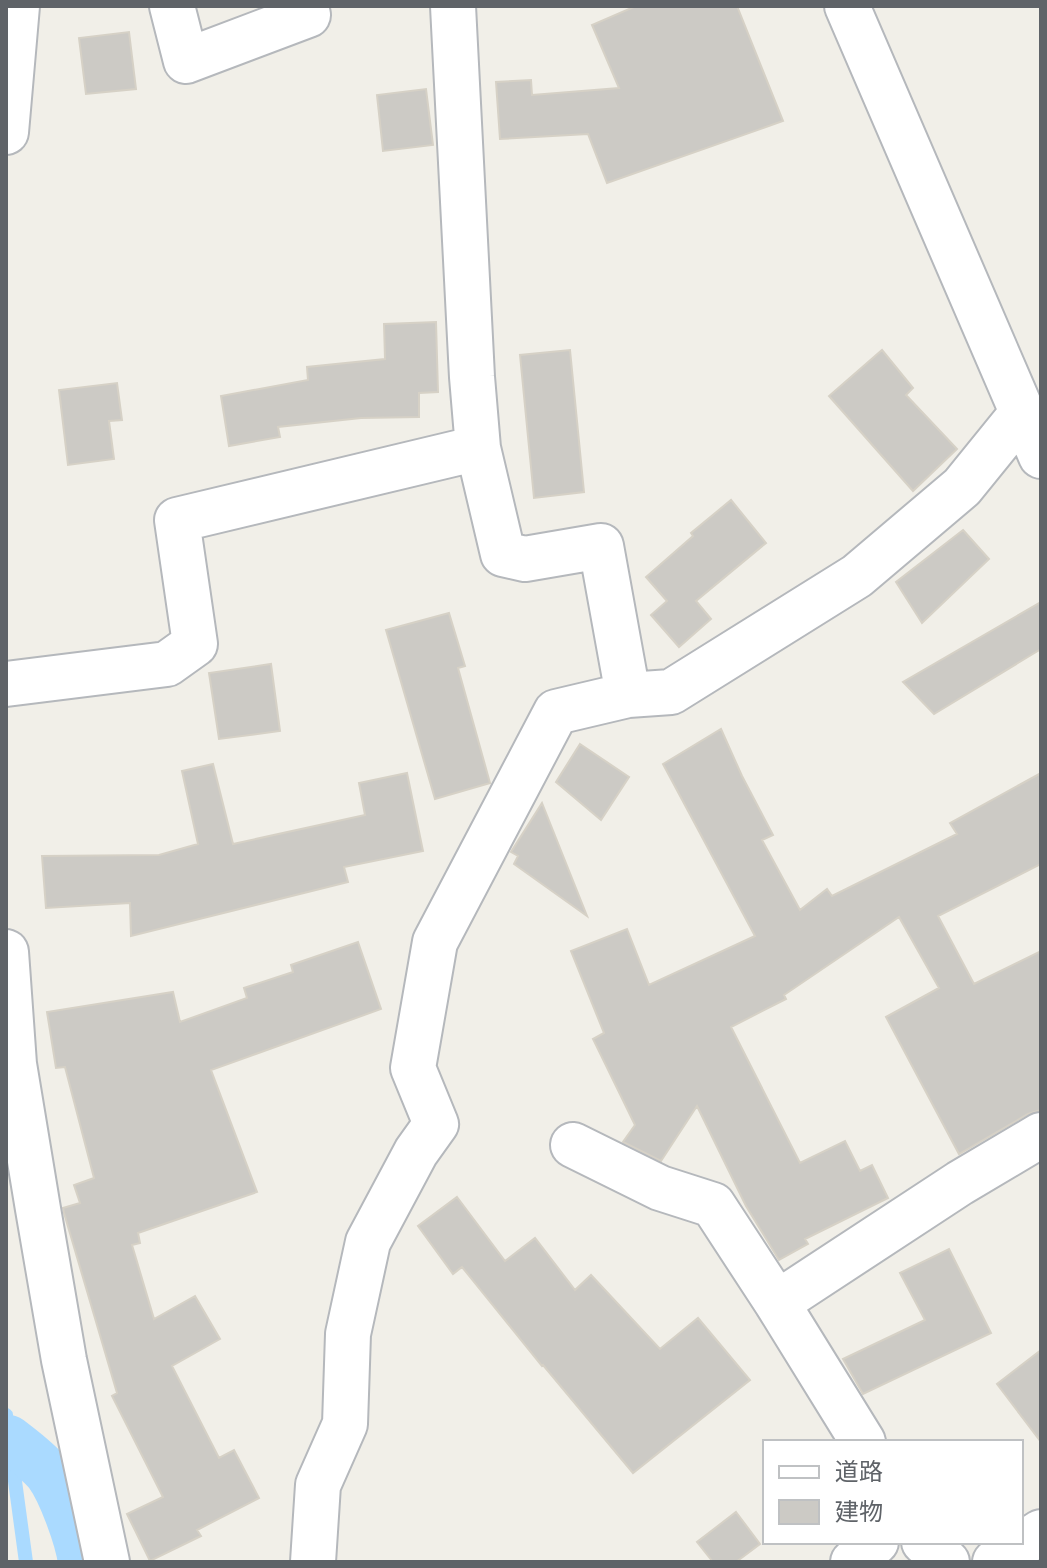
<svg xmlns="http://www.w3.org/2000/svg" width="1047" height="1568" font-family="Arial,'Noto Sans JP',sans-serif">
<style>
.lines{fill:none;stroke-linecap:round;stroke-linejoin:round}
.stream{stroke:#aadaff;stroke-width:14}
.canal{stroke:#aadaff;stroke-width:48}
.building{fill:#cccac5;stroke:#d6d1c6;stroke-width:2}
.minor-casing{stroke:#b5b8bc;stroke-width:48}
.minor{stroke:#fff;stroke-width:44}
</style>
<rect width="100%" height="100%" fill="#f1efe8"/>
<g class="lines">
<path class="stream" d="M 6,1415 L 26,1562"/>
<path class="canal" d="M 9,1439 C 23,1450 37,1460 48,1473 C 62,1492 79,1539 82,1562"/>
</g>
<path class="building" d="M 636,6 L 737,6 L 783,121 L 607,183 L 588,134 L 500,139 L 496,82 L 531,80 L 532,95 L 619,88 L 592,25 Z
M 129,32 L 136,89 L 86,94 L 79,38 Z
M 426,89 L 433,145 L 383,151 L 377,95 Z
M 436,322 L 438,392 L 419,393 L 419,417 L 361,418 L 278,427 L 280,437 L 229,446 L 221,396 L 308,380 L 307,367 L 385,359 L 384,324 Z
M 570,350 L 584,492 L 534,498 L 520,355 Z
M 882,350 L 913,388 L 906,395 L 957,449 L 913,491 L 829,396 Z
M 117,383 L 122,420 L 109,421 L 114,459 L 68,465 L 59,390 Z
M 731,500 L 766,543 L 696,601 L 711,619 L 679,647 L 651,615 L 667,601 L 646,577 L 693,536 L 691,533 Z
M 963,530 L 989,559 L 922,623 L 896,582 Z
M 1041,602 L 1041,649 L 934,714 L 903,682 Z
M 449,613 L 465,666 L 458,668 L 490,783 L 435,799 L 386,630 Z
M 271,664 L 280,731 L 219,739 L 209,673 Z
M 721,729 L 742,776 L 773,835 L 762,840 L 800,910 L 827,889 L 832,896 L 957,834 L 950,823 L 1041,773 L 1041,864 L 938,916 L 974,984 L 1041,951 L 1041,1110 L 1028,1114 L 959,1154 L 886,1017 L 939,988 L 899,917 L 784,995 L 786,999 L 731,1027 L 800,1163 L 845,1141 L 860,1171 L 872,1165 L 888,1198 L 805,1239 L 808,1244 L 779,1260 L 746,1206 L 697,1106 L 661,1161 L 623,1142 L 635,1125 L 593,1039 L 604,1033 L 571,951 L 627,929 L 649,985 L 755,936 L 663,764 Z
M 580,744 L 629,777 L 601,820 L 556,782 Z
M 213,764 L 233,844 L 365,815 L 359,783 L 407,773 L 423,851 L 344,867 L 348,882 L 131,936 L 130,903 L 46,908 L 42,856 L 159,855 L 198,844 L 182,771 Z
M 542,803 L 587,916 L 514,864 L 518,856 L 511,852 Z
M 358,942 L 381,1009 L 211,1070 L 257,1192 L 138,1233 L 140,1243 L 132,1245 L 154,1319 L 195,1296 L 220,1339 L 172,1366 L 219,1458 L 234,1450 L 259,1498 L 197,1530 L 201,1536 L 150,1561 L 127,1514 L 163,1497 L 112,1396 L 117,1393 L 64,1213 L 63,1208 L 80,1203 L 74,1185 L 94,1178 L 65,1067 L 56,1068 L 47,1012 L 173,992 L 180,1022 L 247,998 L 244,988 L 293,972 L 291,965 Z
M 457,1197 L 505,1261 L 535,1238 L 575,1290 L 591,1275 L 660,1349 L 698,1318 L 750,1380 L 633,1473 L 543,1365 L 542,1366 L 462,1267 L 453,1274 L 418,1226 Z
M 949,1249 L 991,1333 L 863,1394 L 843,1359 L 925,1320 L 900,1273 Z
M 1041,1350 L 1041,1442 L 997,1384 Z
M 736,1512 L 760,1544 L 736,1562 L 713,1562 L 697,1542 Z"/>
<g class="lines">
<defs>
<path id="minor" d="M 172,6 L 186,61 L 308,15 L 306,6
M 453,6 L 472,377 L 478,448
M 847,6 L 1041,456
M 6,132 L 17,6
M 6,684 L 167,664 L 195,644 L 177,520 L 478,448 L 503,554 L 525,559 L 601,546 L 628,695
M 6,952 L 14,1064 L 38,1209 L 64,1360 L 107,1562
M 573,1145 L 660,1188 L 713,1205 L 777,1303
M 863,1442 L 777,1303 L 960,1183 L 1041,1135
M 924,1542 L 947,1562
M 313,1562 L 318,1485 L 345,1424 L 348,1334 L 368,1242 L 416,1152 L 436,1124 L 413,1068 L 435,942 L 556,712 L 628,695 L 671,692 L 857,576 L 962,487 L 1022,413
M 853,1562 L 876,1542
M 995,1562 L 1041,1532"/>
</defs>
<use href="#minor" class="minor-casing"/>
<use href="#minor" class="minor"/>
</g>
<rect width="1047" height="1568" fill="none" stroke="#5f6368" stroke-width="16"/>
<rect x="763" y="1440" width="260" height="104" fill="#ffffff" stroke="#bfc1c3" stroke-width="2"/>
<rect x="779" y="1466" width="40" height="12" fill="#ffffff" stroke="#bfc1c3" stroke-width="2"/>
<text x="835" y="1480" font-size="24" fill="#5f6368">道路</text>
<rect x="779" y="1500" width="40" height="24" fill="#cccac5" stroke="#bfc1c3" stroke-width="2"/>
<text x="835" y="1520" font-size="24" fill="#5f6368">建物</text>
</svg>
